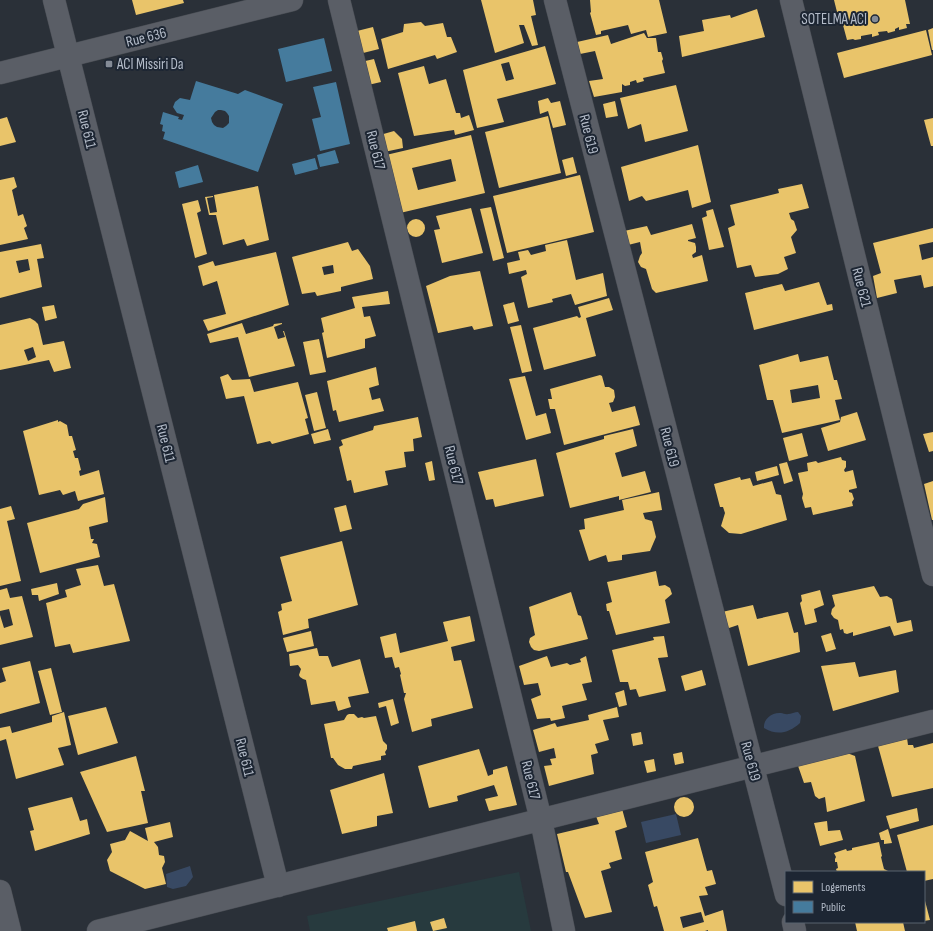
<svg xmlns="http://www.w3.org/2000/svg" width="933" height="931" font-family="'Sofia Sans Condensed',sans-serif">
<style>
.green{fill:#273a3e}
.water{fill:#384963}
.homes{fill:#e9c46a;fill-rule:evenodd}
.public{fill:#457b9d;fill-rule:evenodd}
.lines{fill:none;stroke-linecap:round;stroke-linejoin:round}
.minor-casing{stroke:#484c53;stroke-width:23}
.minor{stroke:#5a5e66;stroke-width:22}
.poi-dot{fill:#848b96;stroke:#1d2633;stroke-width:1.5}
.labels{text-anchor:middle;stroke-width:4;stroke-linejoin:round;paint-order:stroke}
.poi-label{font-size:15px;fill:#b4bcc9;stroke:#1d2633;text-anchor:end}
.street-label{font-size:15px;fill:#b4bcc9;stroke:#1d2633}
</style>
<rect width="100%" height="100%" fill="#2a3038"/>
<path class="green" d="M 519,872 L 531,931 L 310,931 L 307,916 Z"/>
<path class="water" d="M 798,712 L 801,716 L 800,723 C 789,733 777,736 764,728 C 763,719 772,712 781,713 C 783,713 786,715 788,714 C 791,714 795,712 798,712 Z
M 676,814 L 681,835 L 646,843 L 641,822 Z
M 190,866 L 193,877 L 186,886 L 173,889 L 167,887 L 166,874 Z"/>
<path class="homes" d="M 132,0 L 183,0 L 184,3 L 136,15 Z
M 481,0 L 533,0 L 536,15 L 531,16 L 538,45 L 532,46 L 524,25 L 519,25 L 524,43 L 495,53 Z
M 590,0 L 659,0 L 667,33 L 648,37 L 646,30 L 631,34 L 628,25 L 601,31 L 601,34 L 596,35 L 590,13 L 591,12 Z
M 834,0 L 905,0 L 910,24 L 906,24 L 907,28 L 899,30 L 899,27 L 895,29 L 895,31 L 888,33 L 887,31 L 878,32 L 879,35 L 872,37 L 872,34 L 861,36 L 861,39 L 855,40 L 853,39 L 847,40 L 840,14 L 837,12 Z
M 757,9 L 765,37 L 682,57 L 679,36 L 704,31 L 702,20 L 730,15 L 731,18 Z
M 421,22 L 425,26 L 443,23 L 447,37 L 451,37 L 457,52 L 437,59 L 435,55 L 388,69 L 381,39 L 403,32 L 404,24 Z
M 373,27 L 379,49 L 359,54 L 353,32 Z
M 933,28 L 933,50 L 932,50 L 928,30 Z
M 926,30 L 932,55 L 844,78 L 837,53 Z
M 644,33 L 647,38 L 656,38 L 658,52 L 661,52 L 663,59 L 662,61 L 665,73 L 643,78 L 644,81 L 637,83 L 636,80 L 630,82 L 630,85 L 625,86 L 622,84 L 622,92 L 594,97 L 589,81 L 603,79 L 595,51 L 580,54 L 577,42 L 608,35 L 611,44 Z
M 545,46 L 556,84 L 497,99 L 504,122 L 477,128 L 463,70 ZM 509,62 L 514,79 L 506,81 L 501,64 Z
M 374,59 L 381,82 L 368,85 L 361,62 Z
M 424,66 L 429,84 L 446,79 L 456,113 L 460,113 L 461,118 L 469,115 L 474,130 L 455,135 L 454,130 L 414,136 L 398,73 Z
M 676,85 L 688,131 L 645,142 L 641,124 L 628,129 L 620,98 Z
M 548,98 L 551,103 L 560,101 L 566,125 L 553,128 L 548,111 L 540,114 L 538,101 Z
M 615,101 L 618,116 L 606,118 L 603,104 Z
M 548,116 L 561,173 L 499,188 L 485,132 Z
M 7,117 L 16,142 L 0,146 L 0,119 Z
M 933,118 L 933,146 L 931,146 L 924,120 Z
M 394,131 L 402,139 L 403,148 L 384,152 L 380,135 Z
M 471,135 L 485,193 L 400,213 L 386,155 ZM 451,159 L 456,181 L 418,190 L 412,168 Z
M 698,145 L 711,202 L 692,208 L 688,190 L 646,201 L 642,196 L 629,201 L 621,167 Z
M 573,157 L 577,173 L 566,176 L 562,160 Z
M 580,175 L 594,232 L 507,253 L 493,196 Z
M 14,177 L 17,187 L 12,190 L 18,216 L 23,214 L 27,226 L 24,228 L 28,239 L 0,245 L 0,180 Z
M 802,184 L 809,208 L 789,213 L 791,219 L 794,221 L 797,230 L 791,237 L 796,253 L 784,257 L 788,269 L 778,274 L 755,277 L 751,265 L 737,268 L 728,228 L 735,225 L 730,205 L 779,193 L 778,189 Z
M 258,186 L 269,240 L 247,246 L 244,239 L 223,245 L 216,215 L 209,215 L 205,197 L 213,196 L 213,197 L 207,198 L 210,213 L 217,212 L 214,195 Z
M 198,200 L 201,211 L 197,213 L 207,254 L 195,258 L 182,204 Z
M 491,207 L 504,258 L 493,261 L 480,209 Z
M 471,208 L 483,253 L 442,263 L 434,230 L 440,229 L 436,216 Z
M 713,209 L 724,247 L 709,250 L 702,218 L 707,216 L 706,211 Z
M407 228a9 9 0 1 1 18 0a9 9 0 1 1-18 0Z
M 692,224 L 696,238 L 688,240 L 688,241 L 695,243 L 696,247 L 696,252 L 692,255 L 693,258 L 702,255 L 708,281 L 656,293 L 652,289 L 646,269 L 641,267 L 638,262 L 640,256 L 642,253 L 640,242 L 628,245 L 624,231 L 647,226 L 651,235 Z
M 933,228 L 933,242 L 919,245 L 922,260 L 933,257 L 933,286 L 924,288 L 921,275 L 894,280 L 897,293 L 877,298 L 873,276 L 881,273 L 873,243 Z
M 567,240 L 576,280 L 603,273 L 607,296 L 575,305 L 571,294 L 552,299 L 553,302 L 528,308 L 521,277 L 527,274 L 526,270 L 509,274 L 507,263 L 520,260 L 518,252 L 528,250 L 531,255 L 546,251 L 545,245 Z
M 348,242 L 352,251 L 358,249 L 370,266 L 373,279 L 341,287 L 341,291 L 317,296 L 315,292 L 302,294 L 292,257 ZM 333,265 L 334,273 L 324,275 L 322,267 Z
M 41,244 L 44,258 L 37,259 L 42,287 L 0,298 L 0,252 ZM 28,259 L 30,270 L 19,273 L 16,261 Z
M 276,252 L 289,305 L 208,331 L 203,320 L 226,314 L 217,281 L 203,286 L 198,266 L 213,261 L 215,266 Z
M 480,271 L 493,326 L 474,330 L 472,326 L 438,333 L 426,286 L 450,276 Z
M 819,282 L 827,305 L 832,304 L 833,310 L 754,330 L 745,293 L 782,284 L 785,291 Z
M 388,291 L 390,304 L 362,307 L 364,317 L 370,316 L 376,336 L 365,339 L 365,348 L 327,358 L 322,333 L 324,332 L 321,318 L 355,308 L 352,297 Z
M 609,298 L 613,310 L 586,318 L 596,356 L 544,370 L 533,328 L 577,316 L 579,318 L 581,317 L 578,307 Z
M 514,302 L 519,321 L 508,324 L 503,305 Z
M 54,305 L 57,318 L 45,321 L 42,307 Z
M 30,318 L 35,321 L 38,324 L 43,345 L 64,341 L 71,368 L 54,372 L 49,360 L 0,370 L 0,325 ZM 33,347 L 36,357 L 28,361 L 24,350 Z
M 242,323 L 246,334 L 273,326 L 274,324 L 282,323 L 282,324 L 274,327 L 278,339 L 285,337 L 283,331 L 284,331 L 295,366 L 249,377 L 238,337 L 210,343 L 207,334 Z
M 521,325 L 532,371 L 522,373 L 510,327 Z
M 319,339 L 326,372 L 310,375 L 303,342 Z
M 798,354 L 800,362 L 828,356 L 834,380 L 837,380 L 842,399 L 835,400 L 840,420 L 782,433 L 773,400 L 767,400 L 759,365 ZM 818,385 L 820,398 L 792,403 L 790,390 Z
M 376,367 L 379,385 L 369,388 L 372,400 L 380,398 L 384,411 L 339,422 L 336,410 L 333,411 L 327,381 Z
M 228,374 L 232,380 L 250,379 L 254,392 L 298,382 L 308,418 L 305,419 L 309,434 L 272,444 L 270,441 L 257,444 L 244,396 L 226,399 L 220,377 Z
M 600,375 L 602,376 L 605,387 L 609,387 L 614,390 L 615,397 L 613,402 L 609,403 L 612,412 L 635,406 L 640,425 L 564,445 L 555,409 L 550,409 L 548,399 L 552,399 L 550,389 Z
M 525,376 L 536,416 L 546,413 L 551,433 L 526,440 L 509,379 Z
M 317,392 L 326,428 L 314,431 L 305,395 Z
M 857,412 L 866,440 L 828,451 L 821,428 L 840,422 L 841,417 Z
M 418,417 L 422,437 L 413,439 L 414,451 L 404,452 L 406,467 L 385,471 L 388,485 L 354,493 L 351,480 L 347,481 L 339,447 L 343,445 L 341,440 L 373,430 L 374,426 Z
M 58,420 L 58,422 L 60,421 L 67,425 L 69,436 L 72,436 L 76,450 L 73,451 L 75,458 L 78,458 L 81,470 L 79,471 L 80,476 L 99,470 L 104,494 L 78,501 L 75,491 L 63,495 L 60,490 L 39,495 L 23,431 Z
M 328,429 L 331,440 L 314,444 L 311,434 Z
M 633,429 L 637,446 L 615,453 L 622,477 L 645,471 L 651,492 L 619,500 L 619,496 L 570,508 L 556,453 L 604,439 L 604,436 Z
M 933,432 L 933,451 L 929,452 L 923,434 Z
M 802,433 L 808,456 L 789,461 L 783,438 Z
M 841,457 L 842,460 L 846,461 L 846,467 L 844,470 L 845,472 L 853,470 L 857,488 L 849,490 L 849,492 L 852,493 L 854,499 L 852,502 L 853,506 L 813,515 L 811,507 L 805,508 L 802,498 L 803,494 L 798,473 L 808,471 L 807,463 L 816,461 L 818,463 Z
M 536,459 L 544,496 L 495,507 L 493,499 L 486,500 L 478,472 Z
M 432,461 L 435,480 L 429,481 L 425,463 Z
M 787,462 L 793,481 L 784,484 L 779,464 Z
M 777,466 L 779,475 L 757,481 L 755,472 Z
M 740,477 L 741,480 L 750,478 L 753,486 L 772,481 L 776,494 L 781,495 L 787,520 L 741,534 L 729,533 L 721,526 L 725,513 L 723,507 L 720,507 L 714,484 Z
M 933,481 L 933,520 L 932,520 L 924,484 Z
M 659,492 L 662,510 L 643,513 L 645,519 L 652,521 L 656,537 L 650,551 L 622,555 L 622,560 L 608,562 L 606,555 L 589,561 L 579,530 L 585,529 L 584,519 L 624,510 L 622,500 Z
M 105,497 L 108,522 L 89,527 L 91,539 L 94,539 L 92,543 L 97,544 L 100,557 L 40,573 L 27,523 L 79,509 L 83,504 Z
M 346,505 L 352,529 L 340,532 L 334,508 Z
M 11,506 L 15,519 L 7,521 L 21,581 L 0,586 L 0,509 Z
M 342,541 L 358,605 L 308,619 L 309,628 L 283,635 L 278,612 L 282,610 L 281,604 L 292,601 L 280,557 Z
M 98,565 L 104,586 L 114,584 L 130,641 L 73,653 L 70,644 L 55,647 L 46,603 L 67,597 L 65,590 L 81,585 L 76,569 Z
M 656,571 L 659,586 L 665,585 L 670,588 L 672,594 L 665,600 L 670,623 L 616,635 L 609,611 L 607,611 L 606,604 L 612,602 L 607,582 Z
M 57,583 L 59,594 L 39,601 L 38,595 L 32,595 L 31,589 Z
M 874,586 L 880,597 L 887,596 L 892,599 L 897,623 L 911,620 L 913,631 L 894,636 L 890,626 L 853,636 L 853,632 L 847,634 L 844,633 L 843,629 L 840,630 L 838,620 L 834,618 L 831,614 L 832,609 L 835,606 L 832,595 Z
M 7,588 L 10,598 L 22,596 L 33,637 L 0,645 L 0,615 L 4,628 L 13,625 L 9,609 L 0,611 L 0,590 Z
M 820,590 L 824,605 L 814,609 L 817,622 L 805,625 L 800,603 L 802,601 L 801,595 Z
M 571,592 L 578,615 L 581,616 L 588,639 L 539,651 L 534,650 L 531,647 L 529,642 L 530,638 L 535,635 L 529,607 Z
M 753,605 L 757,619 L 788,612 L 794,633 L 798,632 L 800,652 L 748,666 L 738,625 L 726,629 L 722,612 Z
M 470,616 L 475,641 L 451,647 L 454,661 L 461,660 L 473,708 L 431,719 L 432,726 L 412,732 L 404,699 L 406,693 L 404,693 L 400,675 L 401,674 L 399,667 L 395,668 L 392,657 L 385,658 L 380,637 L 396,633 L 400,653 L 448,641 L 443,622 Z
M 311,631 L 314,646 L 287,652 L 283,638 Z
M 831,633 L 836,649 L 826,652 L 821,636 Z
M 664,636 L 668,657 L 658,658 L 666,691 L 639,697 L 636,689 L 630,690 L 628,682 L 620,682 L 612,650 L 654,640 L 653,637 Z
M 317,648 L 319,656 L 328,656 L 332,667 L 360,659 L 369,693 L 348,697 L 351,707 L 338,711 L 335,701 L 311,705 L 306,680 L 303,679 L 300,677 L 299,675 L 301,669 L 298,665 L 290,666 L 289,654 Z
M 547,656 L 551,667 L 567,663 L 570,665 L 581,662 L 580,659 L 586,656 L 592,682 L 582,684 L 587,700 L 562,706 L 565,718 L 551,721 L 550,718 L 537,719 L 531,699 L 541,695 L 538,683 L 524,685 L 519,666 Z
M 30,661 L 40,703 L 0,714 L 0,683 L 6,681 L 2,668 Z
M 855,662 L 859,677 L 896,670 L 899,692 L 833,711 L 821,666 Z
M 51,668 L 62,712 L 50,715 L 38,671 Z
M 702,670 L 706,685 L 685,691 L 681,676 Z
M 624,690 L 627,705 L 619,707 L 615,693 Z
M 393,699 L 399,723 L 391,726 L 386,706 L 379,708 L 378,703 Z
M 106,707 L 118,743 L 78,755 L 68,716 Z
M 617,707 L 619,717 L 603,720 L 609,740 L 595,744 L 598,753 L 591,755 L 594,774 L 549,786 L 544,766 L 552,765 L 550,759 L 556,758 L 554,748 L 539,752 L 533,730 L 555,723 L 557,727 L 589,720 L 588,715 Z
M 64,712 L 71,745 L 58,748 L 64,765 L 16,779 L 6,739 L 0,741 L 0,728 L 10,726 L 12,733 L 52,722 L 52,716 Z
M 349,714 L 354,714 L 358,718 L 362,717 L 364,718 L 376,716 L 383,741 L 387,745 L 387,749 L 385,752 L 386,755 L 381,756 L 381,760 L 353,766 L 352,769 L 345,769 L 338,765 L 333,758 L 331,758 L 324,724 L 344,720 L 347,715 Z
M 641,732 L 643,744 L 633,746 L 631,734 Z
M 907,738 L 908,745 L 913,745 L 914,748 L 933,743 L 933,788 L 892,797 L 878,746 Z
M 479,749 L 488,776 L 493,774 L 493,770 L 507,766 L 517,805 L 489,811 L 485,799 L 498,796 L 494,785 L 457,796 L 458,801 L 429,808 L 418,766 Z
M 682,752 L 684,763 L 675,765 L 673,754 Z
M 847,753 L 855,756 L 865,801 L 827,812 L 825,797 L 819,799 L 815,796 L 811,782 L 804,783 L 797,763 Z
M 136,756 L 145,791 L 141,791 L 148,823 L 107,832 L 80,772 Z
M 654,759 L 656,771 L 647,773 L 644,761 Z
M 384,773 L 393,813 L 377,816 L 377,826 L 342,834 L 330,790 Z
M 72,797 L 80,821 L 87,819 L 90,834 L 35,851 L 30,831 L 34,830 L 28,808 Z
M674 807a10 10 0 1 1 20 0a10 10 0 1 1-20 0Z
M 621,805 L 627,827 L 615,831 L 622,859 L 609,863 L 611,868 L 601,871 L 612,912 L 585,918 L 568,872 L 566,872 L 557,834 L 599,824 L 594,811 Z
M 917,808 L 919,821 L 890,829 L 886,816 Z
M 827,821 L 828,831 L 840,830 L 843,840 L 820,846 L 814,823 Z
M 170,822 L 173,837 L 154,842 L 158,847 L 159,855 L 164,856 L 165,862 L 162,868 L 166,884 L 145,889 L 110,871 L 107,860 L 112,852 L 110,844 L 125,840 L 130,831 L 148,841 L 145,828 Z
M 933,825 L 933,879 L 924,881 L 924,872 L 907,872 L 897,835 Z
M 888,829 L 892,843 L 884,844 L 884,840 L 881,840 L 879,833 Z
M 698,838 L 707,871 L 712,870 L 716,884 L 705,887 L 708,895 L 699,896 L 705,916 L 723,910 L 727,931 L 708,931 L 708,930 L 705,931 L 664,931 L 657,906 L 654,907 L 648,885 L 653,882 L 645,852 ZM 701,912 L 704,922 L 683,928 L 680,917 Z
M 879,842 L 882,856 L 881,857 L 884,869 L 888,871 L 888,872 L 837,872 L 836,869 L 838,868 L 837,862 L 835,862 L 835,859 L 836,857 L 834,853 L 846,849 L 847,851 L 852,850 L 852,848 Z
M 924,897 L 930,920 L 924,921 Z
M 444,918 L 447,928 L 433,931 L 430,922 Z
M 415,921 L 417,931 L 388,931 L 387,928 Z
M 855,922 L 903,922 L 905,931 L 857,931 Z"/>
<path class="public" d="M 324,38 L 332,71 L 286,82 L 278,49 Z
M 196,81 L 238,94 L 245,90 L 283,104 L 258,172 L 163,139 L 165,132 L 162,131 L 163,125 L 160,124 L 163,112 L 179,117 L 178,119 L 182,120 L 184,115 L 177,113 L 173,107 L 175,102 L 180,98 L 190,100 ZM 218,110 L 221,110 L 225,111 L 227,113 L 229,116 L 229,123 L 226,126 L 223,128 L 217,127 L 214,125 L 212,122 L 211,118 L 215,112 Z
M 336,82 L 350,144 L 320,151 L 312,119 L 321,117 L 313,87 Z
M 335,150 L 339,163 L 320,167 L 317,155 Z
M 315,158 L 318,169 L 295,175 L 292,164 Z
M 198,165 L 203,182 L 179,188 L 175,172 Z"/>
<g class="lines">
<defs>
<path id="minor" d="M 54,0 L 278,886
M 339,0 L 541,820 L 564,931
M 555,0 L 786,895
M 791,0 L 933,575
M 0,73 L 292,0
M 0,891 L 10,931
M 793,922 L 795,931
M 98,931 L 933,721"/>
</defs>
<use href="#minor" class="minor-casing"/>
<use href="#minor" class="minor"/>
</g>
<g class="poi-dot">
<circle cx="875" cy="19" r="4"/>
<rect x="105" y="60" width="8" height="8" rx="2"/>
</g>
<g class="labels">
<g class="poi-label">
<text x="867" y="24">SOTELMA ACI</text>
<text x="117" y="69" text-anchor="start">ACI Missiri Da</text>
</g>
<g class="street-label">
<text transform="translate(146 37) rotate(-14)" y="5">Rue 636</text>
<text transform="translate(87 129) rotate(76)" y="5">Rue 611</text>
<text transform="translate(589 134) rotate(76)" y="5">Rue 619</text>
<text transform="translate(376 150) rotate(76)" y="5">Rue 617</text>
<text transform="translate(862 287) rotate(76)" y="5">Rue 621</text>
<text transform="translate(166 443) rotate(76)" y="5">Rue 611</text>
<text transform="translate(670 447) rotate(76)" y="5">Rue 619</text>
<text transform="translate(454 465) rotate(76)" y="5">Rue 617</text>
<text transform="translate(245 757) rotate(76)" y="5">Rue 611</text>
<text transform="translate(751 761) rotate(75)" y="5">Rue 619</text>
<text transform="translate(531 780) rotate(76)" y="5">Rue 617</text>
</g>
</g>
<rect x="785" y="871" width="140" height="52" fill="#1d2633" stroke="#59626f"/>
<rect x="793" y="881" width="20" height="12" fill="#e9c46a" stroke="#59626f"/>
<text x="821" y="891" font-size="12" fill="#b4bcc9">Logements</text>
<rect x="793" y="901" width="20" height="12" fill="#457b9d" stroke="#59626f"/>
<text x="821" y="911" font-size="12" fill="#b4bcc9">Public</text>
</svg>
